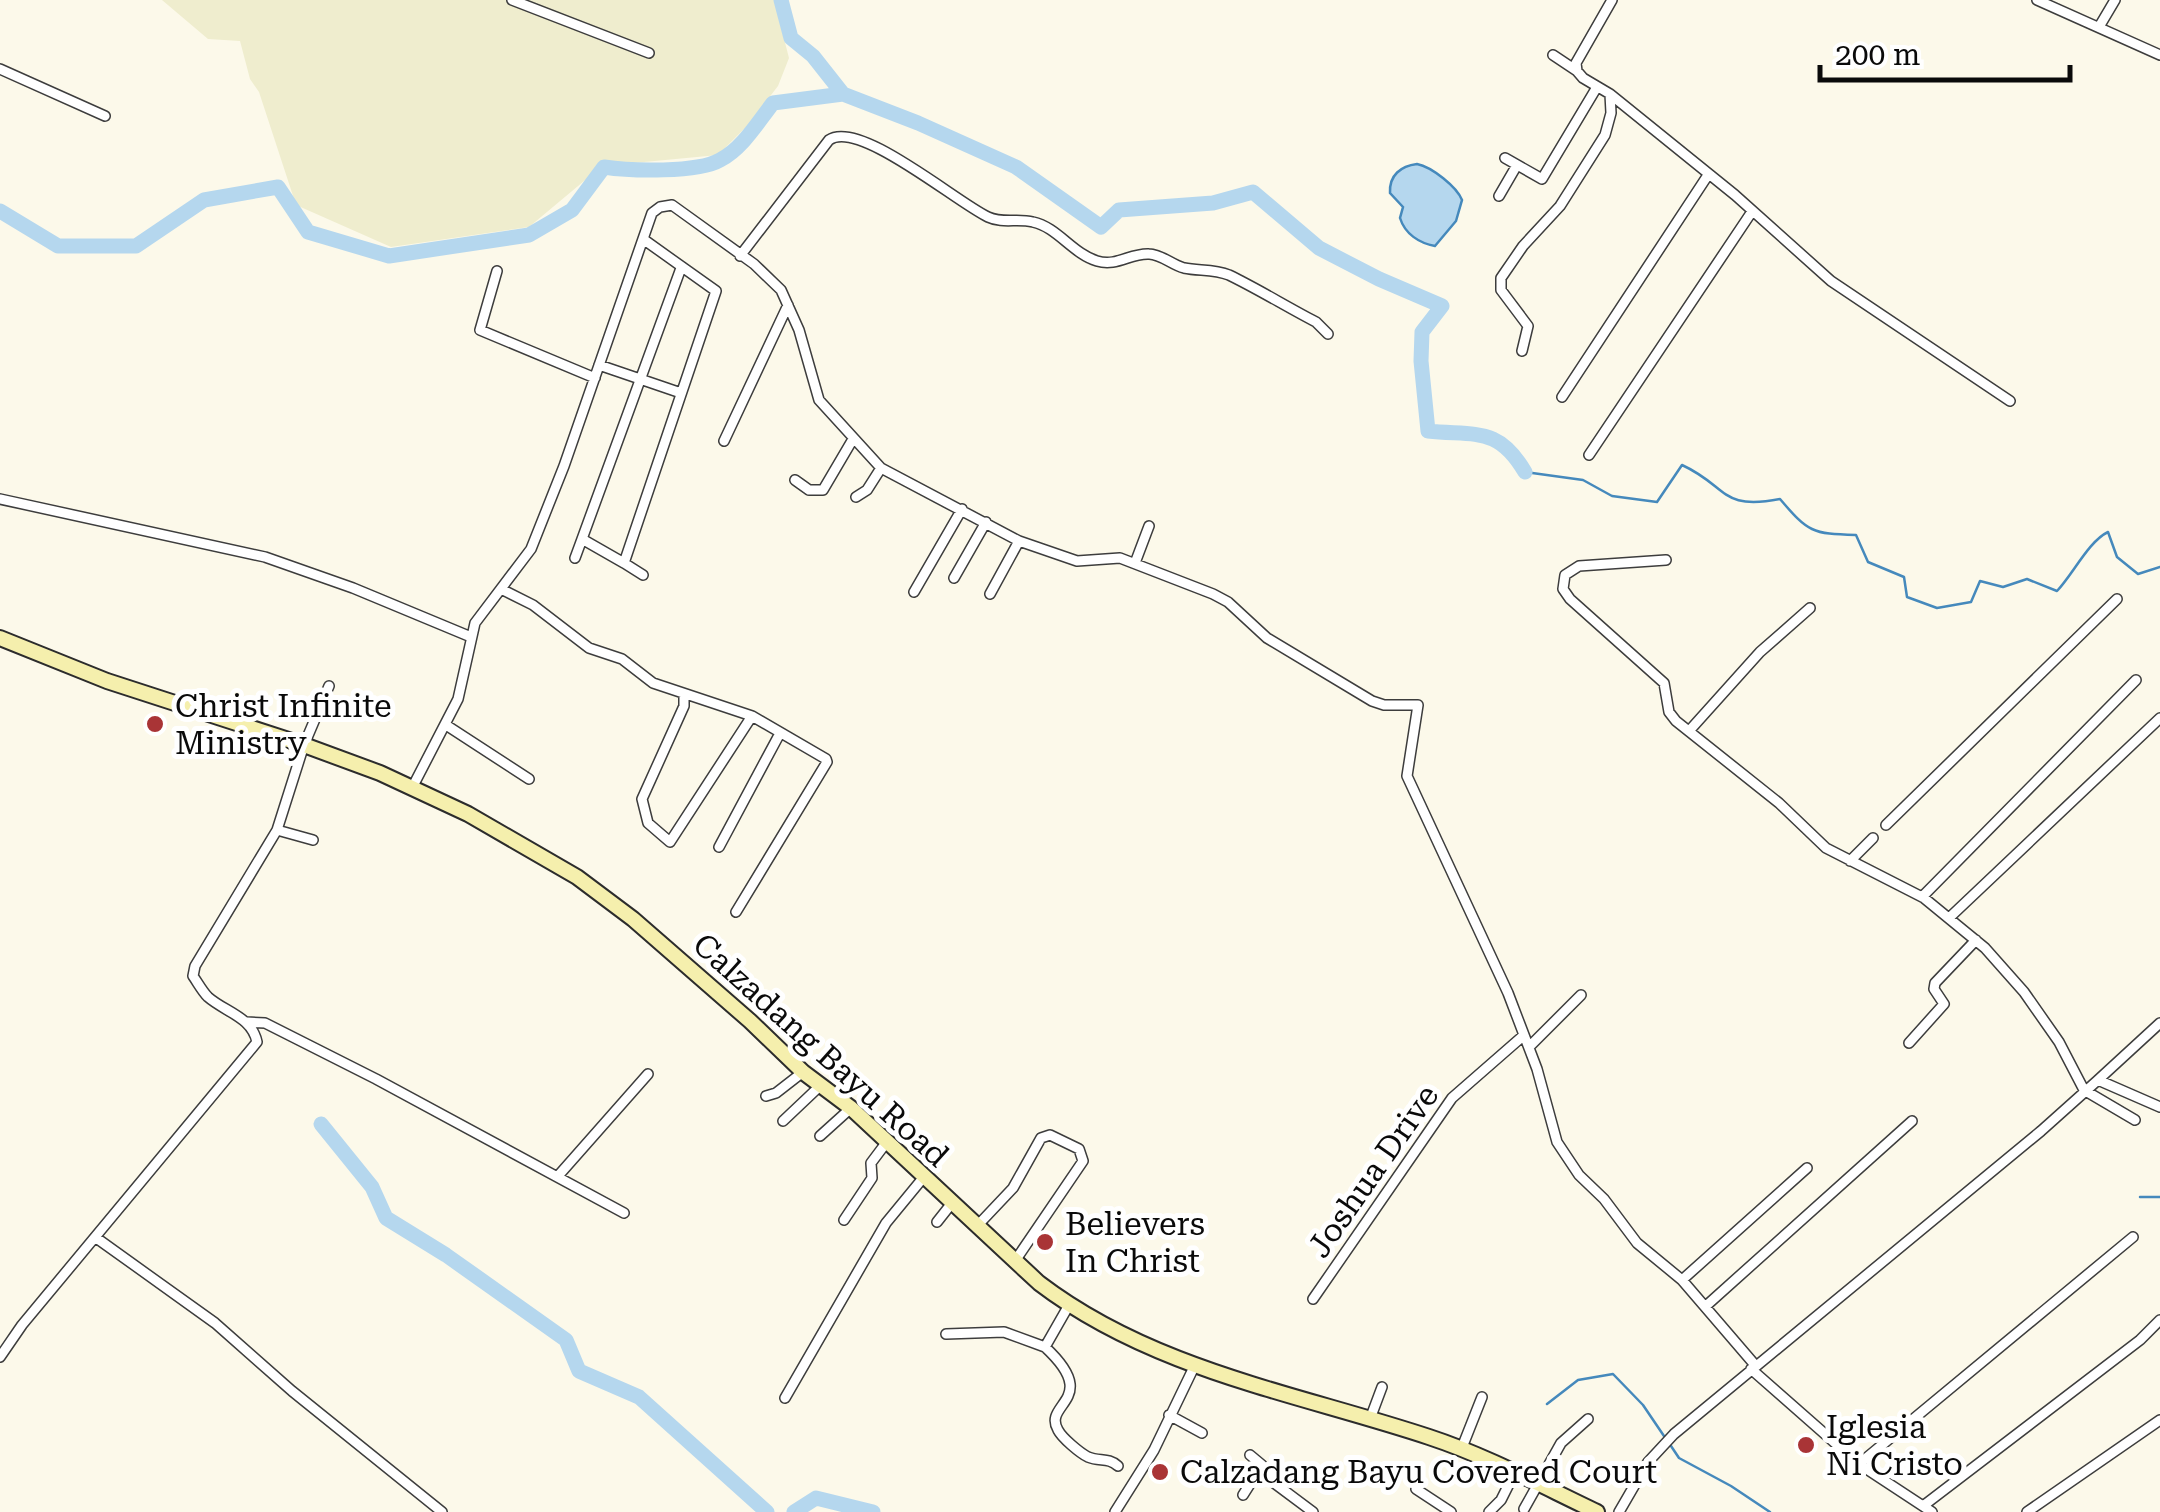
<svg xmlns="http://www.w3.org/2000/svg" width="2160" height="1512" font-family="'Roboto Serif',serif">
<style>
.farmland{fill:#efedce}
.water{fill:#b5d7ee;stroke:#4589bc;stroke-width:2.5}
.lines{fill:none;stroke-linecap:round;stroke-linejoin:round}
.stream{stroke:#4589bc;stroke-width:2.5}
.river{stroke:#b5d7ee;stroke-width:15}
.street-casing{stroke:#3d3d3d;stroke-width:12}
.secondary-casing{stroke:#2c2c2c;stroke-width:18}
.street{stroke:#fff;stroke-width:9}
.secondary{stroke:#f5efad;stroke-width:14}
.poi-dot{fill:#a93436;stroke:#fff;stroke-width:4}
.labels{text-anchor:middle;stroke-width:10;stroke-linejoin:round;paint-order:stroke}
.poi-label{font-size:32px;fill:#0a0a0a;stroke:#fff;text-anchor:start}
.street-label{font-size:32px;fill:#0a0a0a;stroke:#fff}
</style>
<rect width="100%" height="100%" fill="#fcf9ea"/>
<path class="farmland" d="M 162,0 L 774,0 L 789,58 L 778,86 L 747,126 L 718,155 L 602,166 L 529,227 L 391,247 L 296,205 L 259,92 L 250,79 L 240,41 L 208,39 Z"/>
<path class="water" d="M 1417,164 C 1432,167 1457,187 1462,200 L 1456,221 L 1435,246 C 1419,243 1405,234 1400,218 L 1403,207 L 1390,193 C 1389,175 1401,166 1417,164 Z"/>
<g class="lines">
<path class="stream" d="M 1525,472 L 1583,480 L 1612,496 L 1657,502 L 1682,465 C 1728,486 1720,511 1780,499 C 1808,532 1812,534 1856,535 L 1868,562 L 1904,577 L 1907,597 L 1937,608 L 1971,602 L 1980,581 L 2003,587 L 2027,579 L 2057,591 C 2073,574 2089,541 2108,532 L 2117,557 L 2138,574 L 2160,567
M 2140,1197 L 2160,1197
M 1547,1404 L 1578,1380 L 1613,1374 L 1643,1405 L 1666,1439
M 1671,1446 L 1679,1458 L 1731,1486 L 1770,1512"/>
<path class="river" d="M 781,0 L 791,38 L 813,56 L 843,94 L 918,123 L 1016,167 L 1101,227 L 1119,210 L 1213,203 L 1253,192 L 1319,248 L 1379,279 L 1442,306 L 1422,332 L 1421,361 L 1428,431 C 1476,436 1498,426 1525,472
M 0,211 L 58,246 L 136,246 L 204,200 L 278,187 L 308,232 L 389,256 L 529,235 L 572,210 L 604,167 C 630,171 698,173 720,160 C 742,149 758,122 773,103 L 843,94
M 321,1124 L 372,1187 L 386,1218 L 446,1255 L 566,1340 L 579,1371 L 639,1397 L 767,1512
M 794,1512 L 816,1498 L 873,1512"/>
<defs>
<path id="street" d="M 512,0 L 649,53
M 1612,0 L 1576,63 L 1577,71 L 1583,78 L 1610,94 L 1735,195 L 1831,281 L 2010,401
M 2037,0 L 2160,55
M 2099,27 L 2115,0
M 1553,55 L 1577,71
M 0,69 L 105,116
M 1505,158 L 1542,179 L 1597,87
M 1499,196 L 1517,165
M 643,239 L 716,291 L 624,563 L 582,539 L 681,268
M 740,256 L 829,140 C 859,119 956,202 988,217 C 1003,224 1017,218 1033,222 C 1057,227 1073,254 1097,261 C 1117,267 1130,253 1149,254 C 1161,254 1172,265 1184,268 C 1199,271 1214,269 1229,275 C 1258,289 1287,307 1316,322 L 1328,334
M 497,271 L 480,330 L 595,378
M 1522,351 L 1528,326 L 1501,290 L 1501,278 L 1523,246 L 1560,206 L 1605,135 L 1611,113 L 1610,94
M 599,365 L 681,393
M 1562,397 L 1708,175
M 724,441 L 788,305
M 1589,455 L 1751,213
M 795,480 L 809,490 L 823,490 L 853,439
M 856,497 L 867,490 L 881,468
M 0,499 L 265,557 L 353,588 L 471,637
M 575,558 L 582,539
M 1666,560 L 1579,566 L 1565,575 L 1563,589 L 1570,599 L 1664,683 L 1669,712 L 1676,721 L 1779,803 L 1826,848 L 1924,898 L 1985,948 L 2024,992 L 2059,1042 L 2084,1090 L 2135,1120
M 624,563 L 643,575
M 1135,563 L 1149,526
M 954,578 L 986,522
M 501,589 L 533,605 L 589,648 L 622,659 L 653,683 L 752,716 L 826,759 L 827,762 L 736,912
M 914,592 L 962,509
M 990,594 L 1019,541
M 684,695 L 684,706 L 642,799 L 648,823 L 670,842 L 752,716
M 446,725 L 529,779
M 1689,731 L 1760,652 L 1810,608
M 412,788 L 458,699 L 475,623 L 531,549 L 564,466 L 652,213 L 660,207 L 672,205 L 754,264 L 781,290 L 799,330 L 819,400 L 881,468 L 1019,541 L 1077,561 L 1120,558 L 1213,594 L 1228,602 L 1267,638 L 1372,701 L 1384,705 L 1418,705 L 1407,776 L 1508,993 L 1537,1069 L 1557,1142 L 1579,1175 L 1604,1199 L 1637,1243 L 1682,1280 L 1755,1365
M 1886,825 L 2117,599
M 277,830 L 313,840
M 719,847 L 779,735
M 1850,861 L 1873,838
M 1922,897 L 2136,680
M 1949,918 L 2160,718
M 247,1022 L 265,1023 L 376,1079 L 624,1213
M 1909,1043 L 1944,1004 L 1934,989 L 1935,983 L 1976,940
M 1529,1047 L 1581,995
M 2098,1080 L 2160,1023
M 766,1096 L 776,1093 L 803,1072
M 783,1121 L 821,1085
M 820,1136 L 851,1108
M 558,1176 L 648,1074
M 844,1220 L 872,1178 L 871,1163 L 886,1143
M 937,1222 L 952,1203
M 978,1225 L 1013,1188 L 1041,1138 L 1050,1135 L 1079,1149 L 1083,1161 L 1015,1261
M 95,1237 L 215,1323 L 292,1391 L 442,1512
M 1682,1280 L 1807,1168
M 1313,1299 L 1452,1098 L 1523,1036
M 1707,1305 L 1912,1121
M 946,1334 L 1004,1332 L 1045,1347 L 1069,1305
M 1045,1347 C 1102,1400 1042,1403 1058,1430 C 1062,1438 1080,1453 1088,1457 C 1100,1462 1108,1457 1118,1466
M 0,1357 L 22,1325 L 257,1042 C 252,1017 225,1012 208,997 C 202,991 198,983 193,976 L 195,966 L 277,830 L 304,745 L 329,686
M 1751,1369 L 1859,1464 L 1932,1512
M 785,1398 L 886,1223 L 923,1178
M 1169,1415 L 1202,1433
M 1370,1419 L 1382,1387
M 1461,1450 L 1482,1397
M 1859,1464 L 2133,1237
M 1258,1471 L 1313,1512
M 1416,1489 L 1451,1512
M 1243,1495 L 1262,1465 L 1250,1455
M 1923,1506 L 2140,1340 L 2160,1320
M 1524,1509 L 1561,1443 L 1588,1419
M 1115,1512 L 1154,1450 L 1194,1367
M 1489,1512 L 1501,1500 L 1515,1472
M 1619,1512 L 1648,1462 L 1674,1434 L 2041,1131 L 2098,1080 L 2160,1107
M 2027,1512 L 2160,1420"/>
<path id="secondary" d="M 0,638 L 107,681 L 304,745 L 380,773 L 468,814 L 577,877 L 633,919 L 750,1021 L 803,1072 L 851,1108 L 1039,1283 C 1153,1370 1296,1393 1429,1437 C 1487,1456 1542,1486 1597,1512"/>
</defs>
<use href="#street" class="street-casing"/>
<use href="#secondary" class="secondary-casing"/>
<use href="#street" class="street"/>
<use href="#secondary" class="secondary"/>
</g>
<g class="poi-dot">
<circle cx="155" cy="724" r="10"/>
<circle cx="1045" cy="1242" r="10"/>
<circle cx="1806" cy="1445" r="10"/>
<circle cx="1160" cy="1472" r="10"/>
</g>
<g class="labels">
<g class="poi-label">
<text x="175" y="717">Christ Infinite<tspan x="175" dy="37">Ministry</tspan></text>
<text x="1065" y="1235">Believers<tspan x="1065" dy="37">In Christ</tspan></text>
<text x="1826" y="1438">Iglesia<tspan x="1826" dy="37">Ni Cristo</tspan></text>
<text x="1180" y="1483">Calzadang Bayu Covered Court</text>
</g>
<g class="street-label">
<text transform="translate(821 1050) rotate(42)" y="11">Calzadang Bayu Road</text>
<text transform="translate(1373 1171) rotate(-55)" y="11">Joshua Drive</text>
</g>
</g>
<path d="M1820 65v15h250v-15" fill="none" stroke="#0a0a0a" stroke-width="5"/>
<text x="1835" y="65" font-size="30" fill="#0a0a0a" stroke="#ffffff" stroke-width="8" paint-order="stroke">200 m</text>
</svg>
